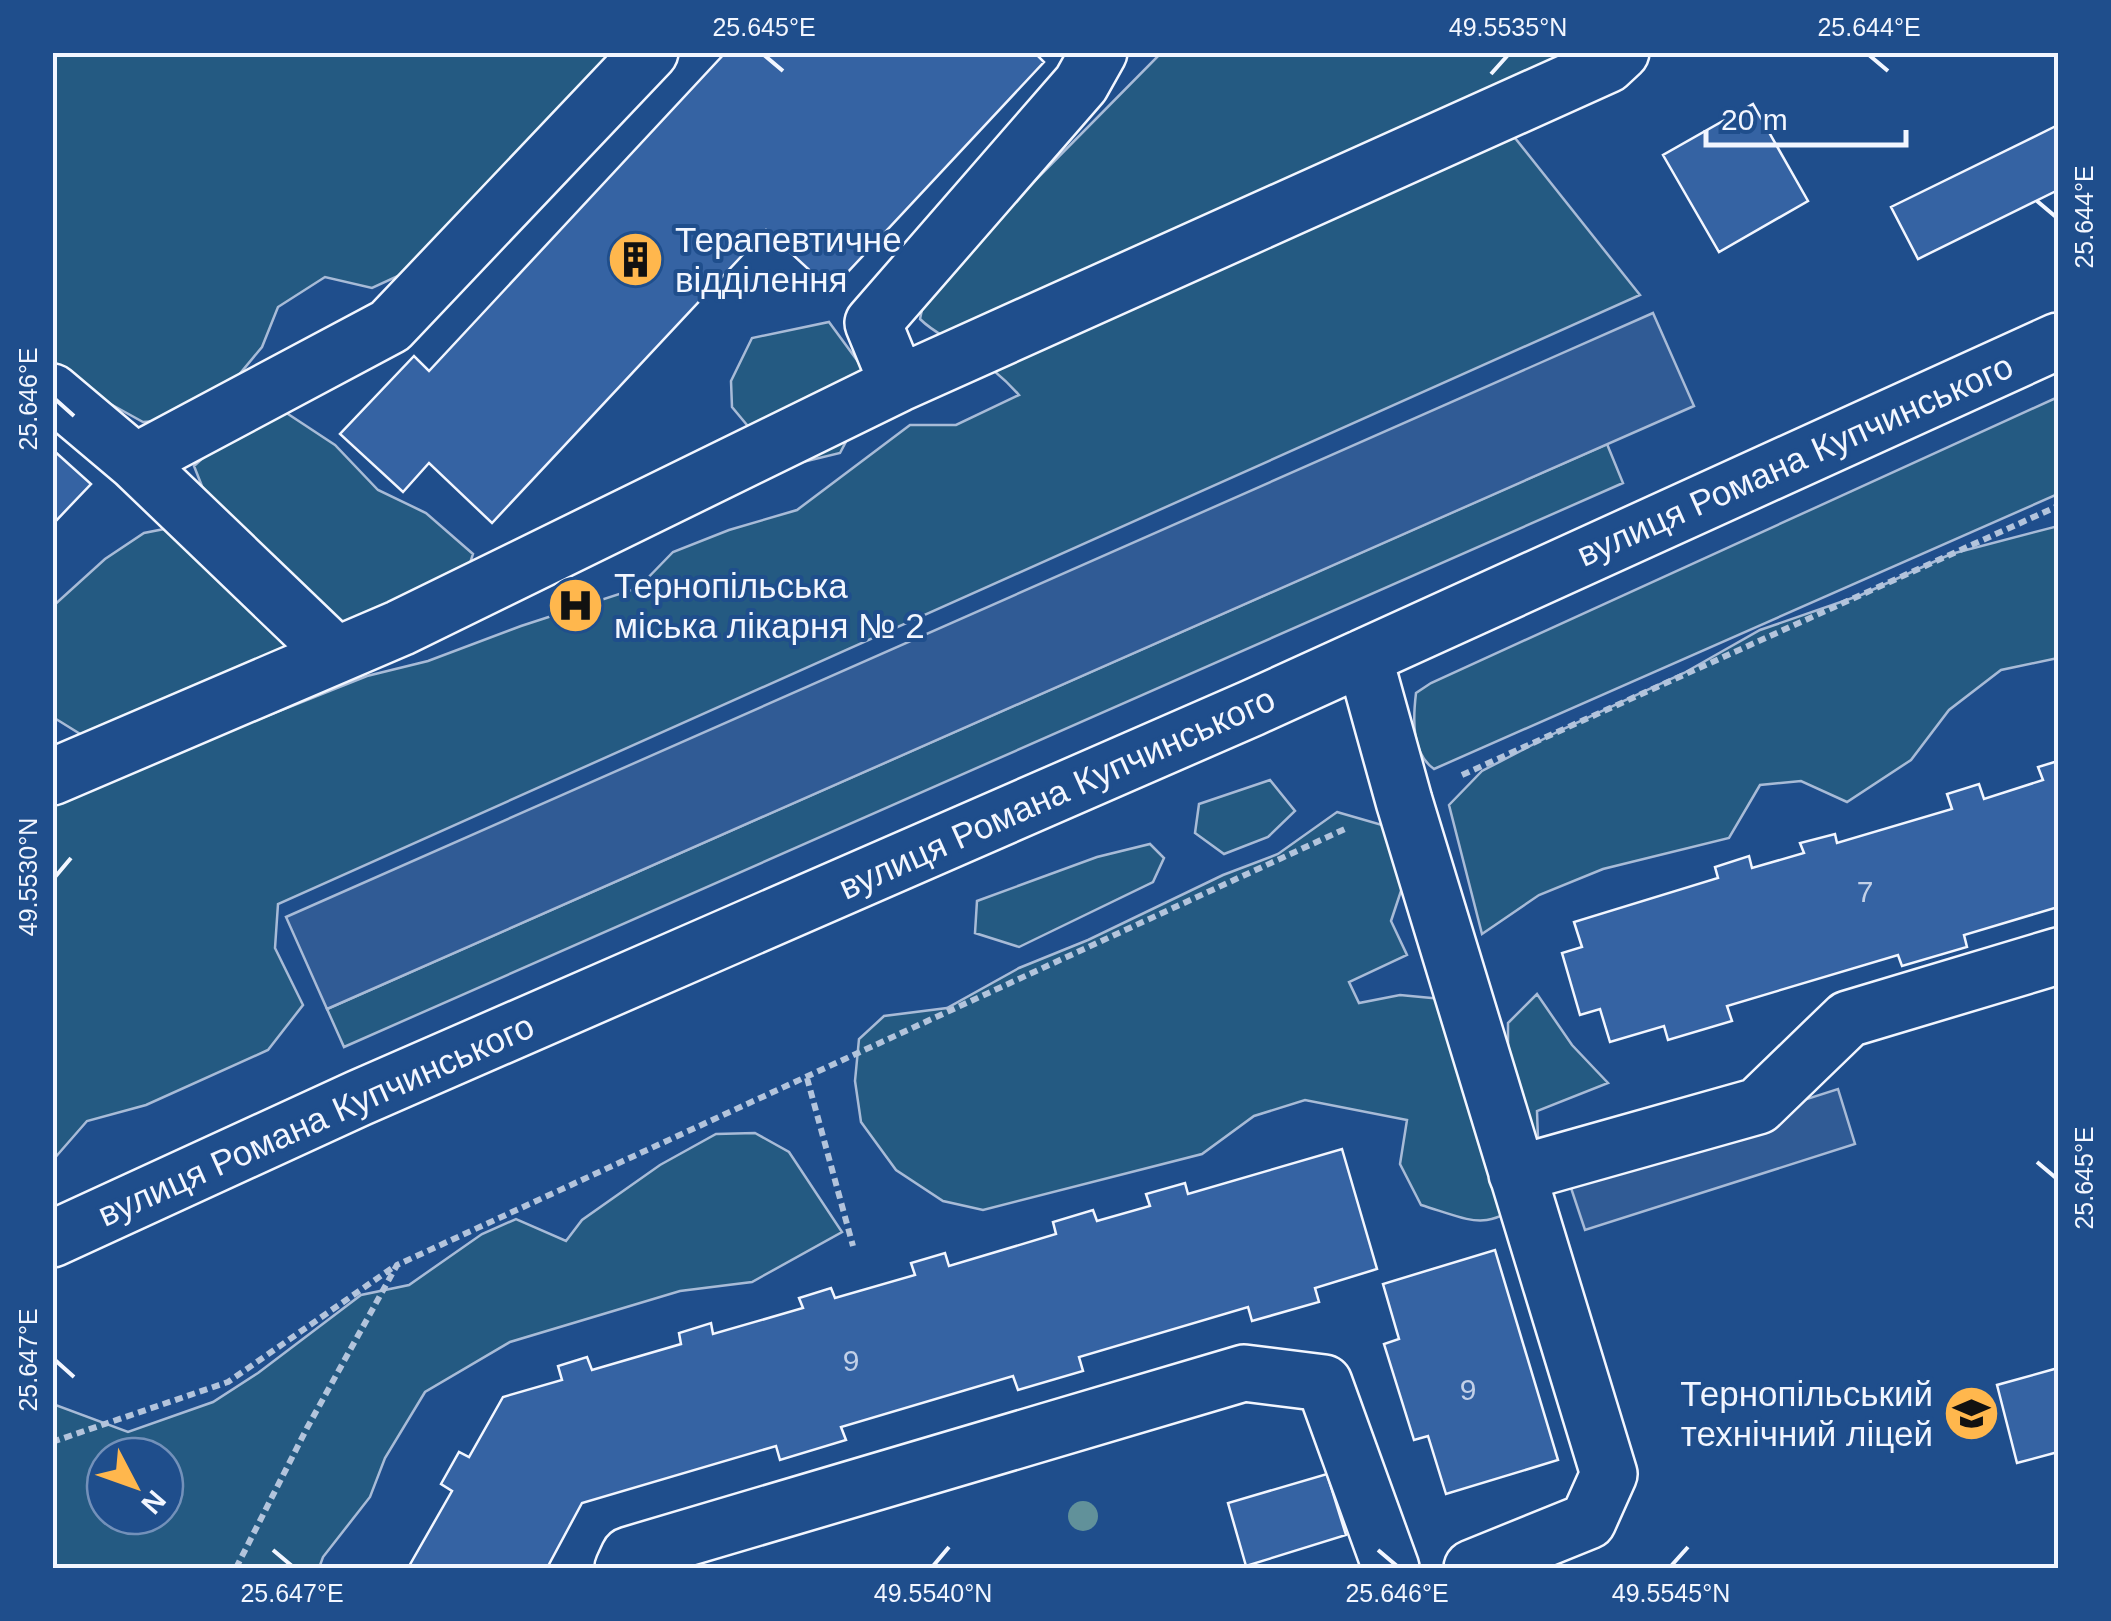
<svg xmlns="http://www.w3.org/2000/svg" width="2111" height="1621" font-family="Arial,sans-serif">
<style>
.green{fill:#245a82;stroke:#a8bbd7;stroke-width:2.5;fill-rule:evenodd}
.parking{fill:#305b95;stroke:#a8bbd7;stroke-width:2.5}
.building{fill:#3563a3;stroke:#f2f6ff;stroke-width:2.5}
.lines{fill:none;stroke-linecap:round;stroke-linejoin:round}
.minor-casing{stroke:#f2f6ff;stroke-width:60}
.path{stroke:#b3c4dc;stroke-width:6;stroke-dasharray:8 5;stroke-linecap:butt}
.minor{stroke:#1f4e8c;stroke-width:55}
.tree{fill:#61919a}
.ticks{fill:none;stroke:#f2f6ff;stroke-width:4}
.labels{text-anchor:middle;stroke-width:8;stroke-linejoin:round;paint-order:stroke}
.number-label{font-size:30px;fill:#c3d1e8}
.poi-label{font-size:35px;fill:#f2f6ff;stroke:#1f4e8c;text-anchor:start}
.street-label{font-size:35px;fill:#f2f6ff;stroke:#1f4e8c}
.neatline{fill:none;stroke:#f2f6ff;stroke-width:4}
.ticks-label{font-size:25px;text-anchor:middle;fill:#f2f6ff}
</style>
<rect width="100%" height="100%" fill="#1f4e8c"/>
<path class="green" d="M 52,53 L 628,53 L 435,259 L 372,288 L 325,277 L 278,307 L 262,347 L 203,418 L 143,422 L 96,396 L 53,363 Z
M 1161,53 L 1573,53 L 1475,150 L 1515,138 L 1640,295 L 278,904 L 275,948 L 303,1005 L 268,1050 L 146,1105 L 87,1121 L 53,1160 L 53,792 L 189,747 L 367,676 L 428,661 L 521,626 L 638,588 L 673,552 L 729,530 L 797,510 L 910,425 L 956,425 L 1019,395 C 1003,377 982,360 961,347 C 946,337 933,332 920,319 L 926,291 Z
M 829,322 L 862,367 L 859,417 L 840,453 L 782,467 L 732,407 L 731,381 L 752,338 Z
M 2058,397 L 2058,494 L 1434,769 C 1411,753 1413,718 1416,693 L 1431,683 Z
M 285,412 L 335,445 L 378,490 L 426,513 L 473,554 L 463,585 L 90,740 L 56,719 L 53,710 L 52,607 L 105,559 L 144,533 L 215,519 L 194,466 L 206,455 Z
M 1607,444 L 1623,483 L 344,1047 L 327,1009 Z
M 2058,526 L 2058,658 L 2001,670 L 1949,710 L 1911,760 L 1847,802 L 1801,781 L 1760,785 L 1729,838 L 1603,869 L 1539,895 L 1482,934 L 1449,805 L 1482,771 L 1561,730 L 1684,673 L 1760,630 L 1861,595 L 1951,554 Z
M 1270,780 L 1295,811 L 1268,837 L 1224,854 L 1195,833 L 1199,804 Z
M 1337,812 L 1389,827 L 1408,870 L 1391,921 L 1407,955 L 1349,982 L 1359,1003 L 1400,995 L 1442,999 L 1508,1047 L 1508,1023 L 1537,994 L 1572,1045 L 1608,1083 L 1537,1111 L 1540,1194 C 1481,1230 1485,1225 1421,1205 L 1400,1164 L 1407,1120 L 1305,1100 L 1254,1116 L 1202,1154 L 983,1210 L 943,1201 L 896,1170 L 861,1122 L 855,1081 L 859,1039 L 884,1016 L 947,1008 L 1019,968 L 1088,940 L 1223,875 L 1278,854 Z
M 1150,844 L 1164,858 L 1153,882 L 1019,947 L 975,933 L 977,901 L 1097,857 Z
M 755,1133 L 789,1152 L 842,1232 L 752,1282 L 680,1291 L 510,1342 L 425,1392 L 385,1458 L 370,1497 L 323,1557 L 319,1568 L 53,1568 L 53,1404 L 128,1432 L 213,1402 L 258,1373 L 361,1295 L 409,1285 L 482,1234 L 516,1219 L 566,1241 L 582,1220 L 660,1165 L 716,1134 ZM 105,1456 L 165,1456 L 165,1516 L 105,1516 Z"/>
<path class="parking" d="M 1653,313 L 1694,406 L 327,1009 L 286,917 Z
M 1838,1089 L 1855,1144 L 1585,1230 L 1567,1176 Z"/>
<path class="building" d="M 726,52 L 1034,52 L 1044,62 L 831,290 L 766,230 L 492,523 L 429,463 L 403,492 L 340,434 L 414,356 L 429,371 Z
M 1753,104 L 1808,201 L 1719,252 L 1663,155 Z
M 2056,126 L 2058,133 L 2058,190 L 1918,259 L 1891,207 Z
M 52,449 L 91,484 L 52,525 Z
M 2058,761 L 2058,907 L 1964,935 L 1967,947 L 1902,966 L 1898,955 L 1727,1006 L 1732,1021 L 1668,1040 L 1664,1026 L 1610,1042 L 1600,1009 L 1580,1015 L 1562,953 L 1582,947 L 1574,922 L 1718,878 L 1715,867 L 1749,856 L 1752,868 L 1804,853 L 1800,843 L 1835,834 L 1837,843 L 1952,809 L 1947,794 L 1979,784 L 1984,799 L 2043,780 L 2038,767 Z
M 1342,1149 L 1377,1269 L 1315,1288 L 1319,1302 L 1252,1321 L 1248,1307 L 1079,1357 L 1083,1371 L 1018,1390 L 1013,1376 L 841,1427 L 846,1440 L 780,1460 L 776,1446 L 582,1503 L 547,1568 L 408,1568 L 452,1491 L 441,1484 L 459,1452 L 469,1457 L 503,1397 L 562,1380 L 558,1366 L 587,1357 L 592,1370 L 681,1344 L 679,1333 L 711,1323 L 713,1334 L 803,1308 L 799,1298 L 831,1288 L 835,1298 L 915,1275 L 911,1263 L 945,1253 L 949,1266 L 1056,1234 L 1053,1222 L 1093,1210 L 1097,1221 L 1150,1206 L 1146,1194 L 1185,1183 L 1188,1194 Z
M 1495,1250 L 1558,1460 L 1446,1494 L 1428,1436 L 1414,1440 L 1384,1344 L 1399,1339 L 1383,1284 Z
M 2058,1368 L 2058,1452 L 2017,1463 L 1997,1385 Z
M 1327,1474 L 1346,1535 L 1246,1566 L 1228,1503 Z"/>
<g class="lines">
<defs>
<path id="minor" d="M 1099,52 L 1081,84 L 873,323 L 898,384 L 1607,65 L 1621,52
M 52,392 L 135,462 L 390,326 L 650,52
M 135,462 L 336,655
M 1364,657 L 1404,801 L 1609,1474 L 1588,1521 L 1472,1568
M 52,777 L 400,628 L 898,384
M 1517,1174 L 1758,1106 L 1848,1019 L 2058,956
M 52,1239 L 359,1098 L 1252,708 L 2058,341
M 623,1568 L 629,1555 L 1244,1373 L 1324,1383 L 1391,1568"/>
</defs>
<use href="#minor" class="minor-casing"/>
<path class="path" d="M 1462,775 L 2058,506
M 807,1078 L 853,1246
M 52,1442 L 228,1382 L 395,1266
M 236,1568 L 307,1428 L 397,1265 L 1347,828"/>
<use href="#minor" class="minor"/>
</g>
<circle class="tree" cx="1083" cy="1516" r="15"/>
<path class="ticks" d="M 764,55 L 783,71M 1869,55 L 1888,71M 1491,74 L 1508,55M 2037,201 L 2056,217M 55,399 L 74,416M 55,877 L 71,858M 2037,1162 L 2056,1178M 55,1360 L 74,1377M 273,1550 L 292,1566M 1378,1550 L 1397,1566M 933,1566 L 949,1547M 1671,1566 L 1688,1547"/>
<defs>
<symbol id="building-disc" viewBox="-11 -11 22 22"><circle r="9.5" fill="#ffb74d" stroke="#1f4e8c"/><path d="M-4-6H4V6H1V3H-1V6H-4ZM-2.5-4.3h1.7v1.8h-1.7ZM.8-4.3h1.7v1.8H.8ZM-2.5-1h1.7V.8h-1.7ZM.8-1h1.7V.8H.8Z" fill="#111"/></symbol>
<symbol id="hospital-disc" viewBox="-11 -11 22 22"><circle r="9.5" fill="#ffb74d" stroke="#1f4e8c"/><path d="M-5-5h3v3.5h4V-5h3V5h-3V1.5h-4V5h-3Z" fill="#111"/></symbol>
<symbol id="university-disc" viewBox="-11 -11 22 22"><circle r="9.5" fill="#ffb74d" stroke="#1f4e8c"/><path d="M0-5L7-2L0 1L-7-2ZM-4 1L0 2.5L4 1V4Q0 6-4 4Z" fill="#111"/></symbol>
</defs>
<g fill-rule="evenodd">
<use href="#building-disc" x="604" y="228" width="63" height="63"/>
<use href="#hospital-disc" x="544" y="574" width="63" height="63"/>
<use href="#university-disc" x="1940" y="1382" width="63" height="63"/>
</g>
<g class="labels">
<g class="number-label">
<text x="1865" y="902">7</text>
<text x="851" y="1371">9</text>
<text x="1468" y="1400">9</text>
</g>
<g class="poi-label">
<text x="675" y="252">Терапевтичне<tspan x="675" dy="40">відділення</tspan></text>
<text x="614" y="598">Тернопільська<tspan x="614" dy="40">міська лікарня № 2</tspan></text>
<text x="1933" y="1406" text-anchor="end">Тернопільський<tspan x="1933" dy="40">технічний ліцей</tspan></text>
</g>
<g class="street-label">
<text transform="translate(1795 460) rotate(-24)" y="12">вулиця Романа Купчинського</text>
<text transform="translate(1057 793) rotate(-24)" y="12">вулиця Романа Купчинського</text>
<text transform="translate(316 1120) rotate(-24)" y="12">вулиця Романа Купчинського</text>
</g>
</g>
<rect width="2111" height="1621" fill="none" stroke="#1f4e8c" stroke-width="110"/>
<g transform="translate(135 1486) rotate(131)"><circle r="48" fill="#1f4e8c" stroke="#7391ba" stroke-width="2.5"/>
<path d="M0-8L18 38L0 25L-18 38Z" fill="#ffb74d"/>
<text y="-15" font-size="28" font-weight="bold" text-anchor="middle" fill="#f2f6ff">N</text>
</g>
<path d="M1706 130v15h200v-15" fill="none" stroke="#f2f6ff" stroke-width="5"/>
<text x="1721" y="130" font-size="30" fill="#f2f6ff" stroke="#1f4e8c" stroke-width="8" paint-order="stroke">20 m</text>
<rect x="55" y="55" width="2001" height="1511" class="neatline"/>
<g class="ticks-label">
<text x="764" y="36">25.645°E</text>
<text x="1508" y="36">49.5535°N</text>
<text x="1869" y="36">25.644°E</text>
<text transform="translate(2084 217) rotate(-90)" y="9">25.644°E</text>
<text transform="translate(28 399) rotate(-90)" y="9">25.646°E</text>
<text transform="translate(28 877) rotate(-90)" y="9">49.5530°N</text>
<text transform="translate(2084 1178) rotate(-90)" y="9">25.645°E</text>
<text transform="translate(28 1360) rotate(-90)" y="9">25.647°E</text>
<text x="292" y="1602">25.647°E</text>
<text x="933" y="1602">49.5540°N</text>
<text x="1397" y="1602">25.646°E</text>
<text x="1671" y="1602">49.5545°N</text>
</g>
</svg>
